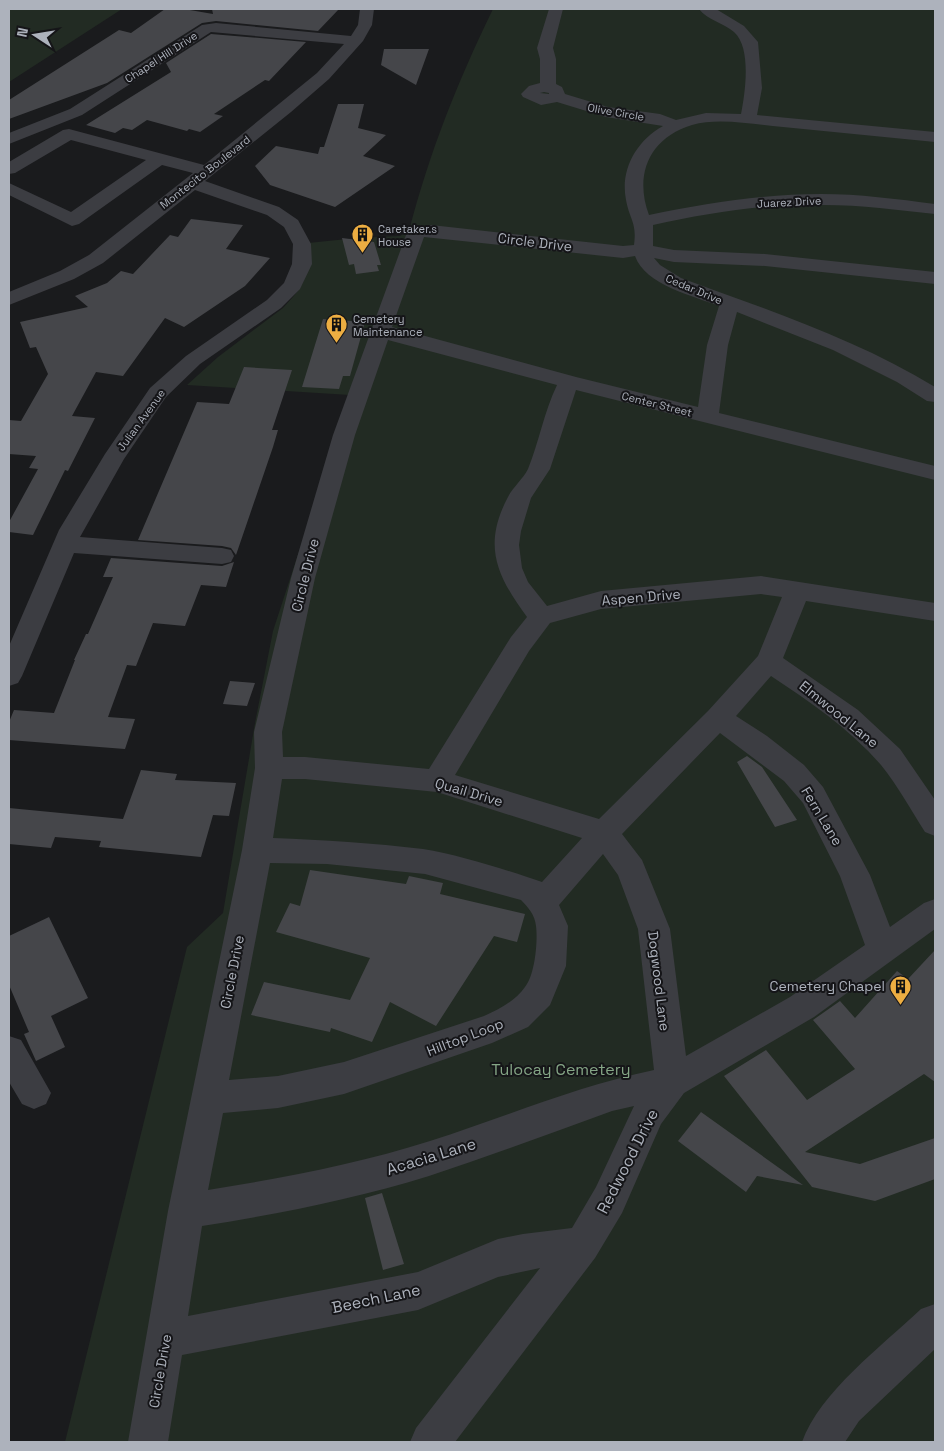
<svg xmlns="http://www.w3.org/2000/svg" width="944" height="1451" font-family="'Space Grotesk',sans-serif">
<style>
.green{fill:#222b23}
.building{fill:#45464a}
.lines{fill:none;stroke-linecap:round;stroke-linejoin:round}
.minor{fill:#3c3d42;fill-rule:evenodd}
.labels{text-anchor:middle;stroke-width:4;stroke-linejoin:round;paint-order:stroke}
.far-street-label{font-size:11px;fill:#adb2bc;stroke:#151518}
.far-poi-label{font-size:11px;fill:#adb2bc;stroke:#151518;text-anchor:start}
.street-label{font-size:14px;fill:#adb2bc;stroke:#151518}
.poi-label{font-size:14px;fill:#adb2bc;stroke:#151518;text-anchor:end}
.near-park-label{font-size:16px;fill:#85a686;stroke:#151518}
.near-street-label{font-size:16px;fill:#adb2bc;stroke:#151518}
</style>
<rect width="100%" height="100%" fill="#1a1b1d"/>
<path class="green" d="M 9,9 L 122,9 L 9,82 Z
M 493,9 L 935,9 L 935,1442 L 65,1442 L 187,947 L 223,913 L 255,723 L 273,631 L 350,395 L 187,385 L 218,357 L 283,308 C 306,284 309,275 308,243 L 357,238 L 400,236 L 409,231 C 430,151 457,83 493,9 Z"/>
<path class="building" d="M 165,9 L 184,9 L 213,14 L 212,9 L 339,9 L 318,31 L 216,21 L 202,23 L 107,83 L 9,119 L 9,100 L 119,30 L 131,33 Z
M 211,34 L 306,42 L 269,81 L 265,80 L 214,114 L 223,116 L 200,132 L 189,129 L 187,131 L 147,120 L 132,130 L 123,128 L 115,133 L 86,125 L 171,72 L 166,63 Z
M 384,49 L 429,49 L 416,85 L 381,65 Z
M 338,104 L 364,104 L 358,128 L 386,135 L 363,156 L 395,166 L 335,207 L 270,185 L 255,166 L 276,146 L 318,154 L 320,147 L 324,147 Z
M 191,219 L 243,225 L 226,249 L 270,258 L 245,286 L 184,327 L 165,318 L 123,376 L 96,372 L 72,416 L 95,418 L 68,471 L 65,470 L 33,535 L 9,532 L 9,522 L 38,469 L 29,468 L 36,456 L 9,454 L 9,420 L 21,421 L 48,374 L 36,347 L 30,348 L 20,322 L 88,307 L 75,296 L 107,283 L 121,271 L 133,274 L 170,235 L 178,237 Z
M 342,238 L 374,242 L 381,265 L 377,265 L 379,271 L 356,274 L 354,264 L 349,265 Z
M 323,319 L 365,322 L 350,376 L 343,376 L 339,389 L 302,387 Z
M 244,367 L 292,370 L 272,430 L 278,430 L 273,447 L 236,555 L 231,548 L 222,546 L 138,540 L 197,402 L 229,404 Z
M 111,558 L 222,566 L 234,562 L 226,587 L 201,585 L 185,626 L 153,623 L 136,666 L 127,665 L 108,717 L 135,719 L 125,749 L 9,740 L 9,722 L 14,710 L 54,713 L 75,660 L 74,660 L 86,634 L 88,634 L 113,577 L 103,577 Z
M 230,681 L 255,683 L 247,706 L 223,704 Z
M 747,756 L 762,767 L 797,820 L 775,827 L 737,762 Z
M 141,770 L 177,774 L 175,780 L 236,783 L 229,816 L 213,815 L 201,857 L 99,847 L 101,841 L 55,837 L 51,848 L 9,844 L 9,808 L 123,819 Z
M 310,870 L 406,884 L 409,876 L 443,883 L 440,894 L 525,914 L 517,942 L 494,936 L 436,1026 L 390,1002 L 372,1042 L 331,1028 L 330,1032 L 251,1015 L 264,982 L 350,1000 L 370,958 L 276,932 L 290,903 L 300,906 Z
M 49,917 L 88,998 L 51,1016 L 65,1047 L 36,1061 L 24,1034 L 29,1032 L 9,985 L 9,936 Z
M 935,950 L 935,1082 L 924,1074 L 805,1152 L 860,1164 L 935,1138 L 935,1179 L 875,1201 L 812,1187 L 724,1076 L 766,1050 L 807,1100 L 855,1069 L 813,1020 L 840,1001 L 855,1018 L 897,971 L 908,979 Z
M 701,1112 L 803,1185 L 757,1176 L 746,1192 L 678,1141 Z
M 382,1193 L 404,1264 L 383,1270 L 365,1198 Z"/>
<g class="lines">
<path class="minor" d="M 360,9 L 374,9 L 372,25 L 363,41 L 329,79 L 291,112 L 205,181 L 279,207 L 298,220 L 311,244 L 312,264 L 300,289 L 281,308 L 200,364 L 166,397 L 124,459 L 80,537 L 222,548 L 231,550 L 234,556 L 231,562 L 222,564 L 74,553 L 22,676 L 18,683 L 9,686 L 9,646 L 59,530 L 105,454 L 150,388 L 186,356 L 267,300 L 284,283 L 292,264 L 293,244 L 284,227 L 267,215 L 195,190 L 103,263 L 74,279 L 9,305 L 9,292 L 60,271 L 89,255 L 193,173 L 162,165 L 79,224 L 72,226 L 9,195 L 9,183 L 71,212 L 146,160 L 71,140 L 15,173 L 9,174 L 9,162 L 63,130 L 69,129 L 204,165 L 317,73 L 344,44 L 211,32 L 82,115 L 9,144 L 9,133 L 70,109 L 202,25 L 216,23 L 351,36 L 358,25 Z
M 549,9 L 563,9 L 553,48 L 556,59 L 556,84 L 562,87 L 565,94 L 608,107 L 660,114 L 676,120 L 706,113 L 741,114 C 745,93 752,48 734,32 C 724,23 707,20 699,9 L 716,9 L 744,26 L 758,42 L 762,88 L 757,115 L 935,132 L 935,142 C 884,137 834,132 783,127 C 755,125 720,117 692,125 C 649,138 634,175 649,215 C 706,203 763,194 821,194 C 859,194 897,199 935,204 L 935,214 C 898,210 861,205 824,205 C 767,203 709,213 653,225 L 653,246 L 674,250 L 765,254 L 935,272 L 935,284 L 765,266 L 674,262 L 654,258 L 660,265 L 681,278 C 768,310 856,339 935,387 L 935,402 L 927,401 L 897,382 L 833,350 L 737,312 L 728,345 L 719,413 L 935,466 L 935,480 L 576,390 L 550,469 L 531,498 L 521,531 L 519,545 L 522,568 L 528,582 L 547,606 L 601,591 L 761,576 L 935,603 L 935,621 L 806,601 L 783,658 L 858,710 L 900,749 L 935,800 L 935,836 L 925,832 C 911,810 898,786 881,765 C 850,729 810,702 771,676 L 736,716 L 767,736 L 804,765 L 823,787 L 870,875 L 890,927 L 924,903 L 935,899 L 935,929 L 814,1017 L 684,1093 L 661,1124 L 622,1213 L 595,1258 L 455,1442 L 410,1442 L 416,1428 L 540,1268 L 498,1277 L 418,1310 L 182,1355 L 168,1442 L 128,1442 L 168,1211 L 242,850 L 255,768 L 254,732 L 291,578 L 333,435 L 406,235 L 412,228 L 431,225 L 623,246 L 634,245 C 637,222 630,221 626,200 C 620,170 636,141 663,126 L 606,117 L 557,102 L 541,105 L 523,97 L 521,94 L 529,86 L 540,83 L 540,59 L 537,48 ZM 544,92 L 549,93 L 549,94 L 540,93 ZM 424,237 L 623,258 L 635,256 C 645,285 694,296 719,306 L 707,345 L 698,407 L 576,377 L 392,327 ZM 388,340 L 557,385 C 544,412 539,442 528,469 C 523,479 513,487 508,497 C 482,546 497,576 527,617 L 511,637 L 429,769 L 305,757 L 283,757 L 282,732 L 315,578 L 355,435 ZM 761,594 L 782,597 L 758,656 L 708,711 L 599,819 L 455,775 L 529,651 L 550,623 L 601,609 ZM 720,733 L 784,781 L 803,803 L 840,876 L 865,945 L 790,997 L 686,1056 L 670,929 L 642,860 L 622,834 ZM 282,779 L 305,779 L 437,792 L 582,838 L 542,882 C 507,870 460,855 423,849 C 374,843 323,840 273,838 ZM 603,854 L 618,875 L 638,929 L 654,1070 C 577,1086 505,1117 430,1141 C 358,1164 283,1178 208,1190 L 223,1113 L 278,1108 L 344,1094 L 492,1043 L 528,1027 L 550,1005 L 566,966 L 568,926 L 559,905 ZM 270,863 L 327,864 L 425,874 L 521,900 C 528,907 535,915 536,926 C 538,941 535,975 525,987 C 515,1001 500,1009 484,1016 L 344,1062 L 278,1076 L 229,1080 ZM 634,1106 L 596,1187 L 572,1228 L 523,1234 L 498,1239 L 418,1272 L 188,1316 L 202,1226 C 278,1214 355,1199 429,1176 C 490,1156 551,1133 612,1111 Z
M 9,1036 L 21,1040 L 51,1093 L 46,1104 L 34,1109 L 22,1104 L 9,1082 Z
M 935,1304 L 935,1349 L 859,1421 L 845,1442 L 802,1442 C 820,1392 882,1346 921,1309 Z"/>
</g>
<defs>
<symbol id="building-pin" viewBox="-11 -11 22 30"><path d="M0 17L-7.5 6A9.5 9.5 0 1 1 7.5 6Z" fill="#edae42" stroke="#151518"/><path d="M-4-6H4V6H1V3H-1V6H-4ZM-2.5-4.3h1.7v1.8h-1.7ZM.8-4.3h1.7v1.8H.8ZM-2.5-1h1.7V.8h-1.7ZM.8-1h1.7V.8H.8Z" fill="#111"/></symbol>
</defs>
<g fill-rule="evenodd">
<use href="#building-pin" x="350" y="222" width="25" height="34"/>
<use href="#building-pin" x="324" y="312" width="25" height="34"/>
<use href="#building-pin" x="888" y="974" width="25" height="34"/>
</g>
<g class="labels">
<g class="far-street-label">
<text transform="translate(161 57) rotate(-33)" y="4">Chapel Hill Drive</text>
<text transform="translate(616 112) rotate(10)" y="4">Olive Circle</text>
<text transform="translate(205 172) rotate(-38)" y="4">Montecito Boulevard</text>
<text transform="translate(789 202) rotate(-3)" y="4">Juarez Drive</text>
<text transform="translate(694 289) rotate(23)" y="4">Cedar Drive</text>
<text transform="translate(657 404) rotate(14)" y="4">Center Street</text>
<text transform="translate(141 420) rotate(-54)" y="4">Julian Avenue</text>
</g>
<g class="far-poi-label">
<text x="378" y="233">Caretaker.s<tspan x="378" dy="13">House</tspan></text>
<text x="353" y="323">Cemetery<tspan x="353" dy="13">Maintenance</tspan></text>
</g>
<g class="street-label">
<text transform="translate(535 242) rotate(7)" y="5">Circle Drive</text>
<text transform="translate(305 575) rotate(-76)" y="5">Circle Drive</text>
<text transform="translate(641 597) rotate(-5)" y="5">Aspen Drive</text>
<text transform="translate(839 714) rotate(39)" y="5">Elmwood Lane</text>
<text transform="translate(469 792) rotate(16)" y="5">Quail Drive</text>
<text transform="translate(822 816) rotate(59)" y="5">Fern Lane</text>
<text transform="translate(232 972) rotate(-79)" y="5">Circle Drive</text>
<text transform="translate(659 981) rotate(83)" y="5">Dogwood Lane</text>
<text transform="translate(465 1037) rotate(-21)" y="5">Hilltop Loop</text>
<text transform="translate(160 1371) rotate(-80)" y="5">Circle Drive</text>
</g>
<g class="poi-label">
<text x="885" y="991">Cemetery Chapel</text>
</g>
<g class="near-park-label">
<text x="561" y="1075">Tulocay Cemetery</text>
</g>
<g class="near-street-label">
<text transform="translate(431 1156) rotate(-17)" y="6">Acacia Lane</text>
<text transform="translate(627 1161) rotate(-63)" y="6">Redwood Drive</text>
<text transform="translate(376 1298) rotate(-12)" y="6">Beech Lane</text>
</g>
</g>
<rect width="944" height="1451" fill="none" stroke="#adb2bc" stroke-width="20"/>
<g transform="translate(35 35) rotate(282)" stroke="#151518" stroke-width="4" paint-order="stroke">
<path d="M0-4L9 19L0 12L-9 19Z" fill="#adb2bc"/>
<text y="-8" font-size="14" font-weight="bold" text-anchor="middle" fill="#adb2bc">N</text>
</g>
</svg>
